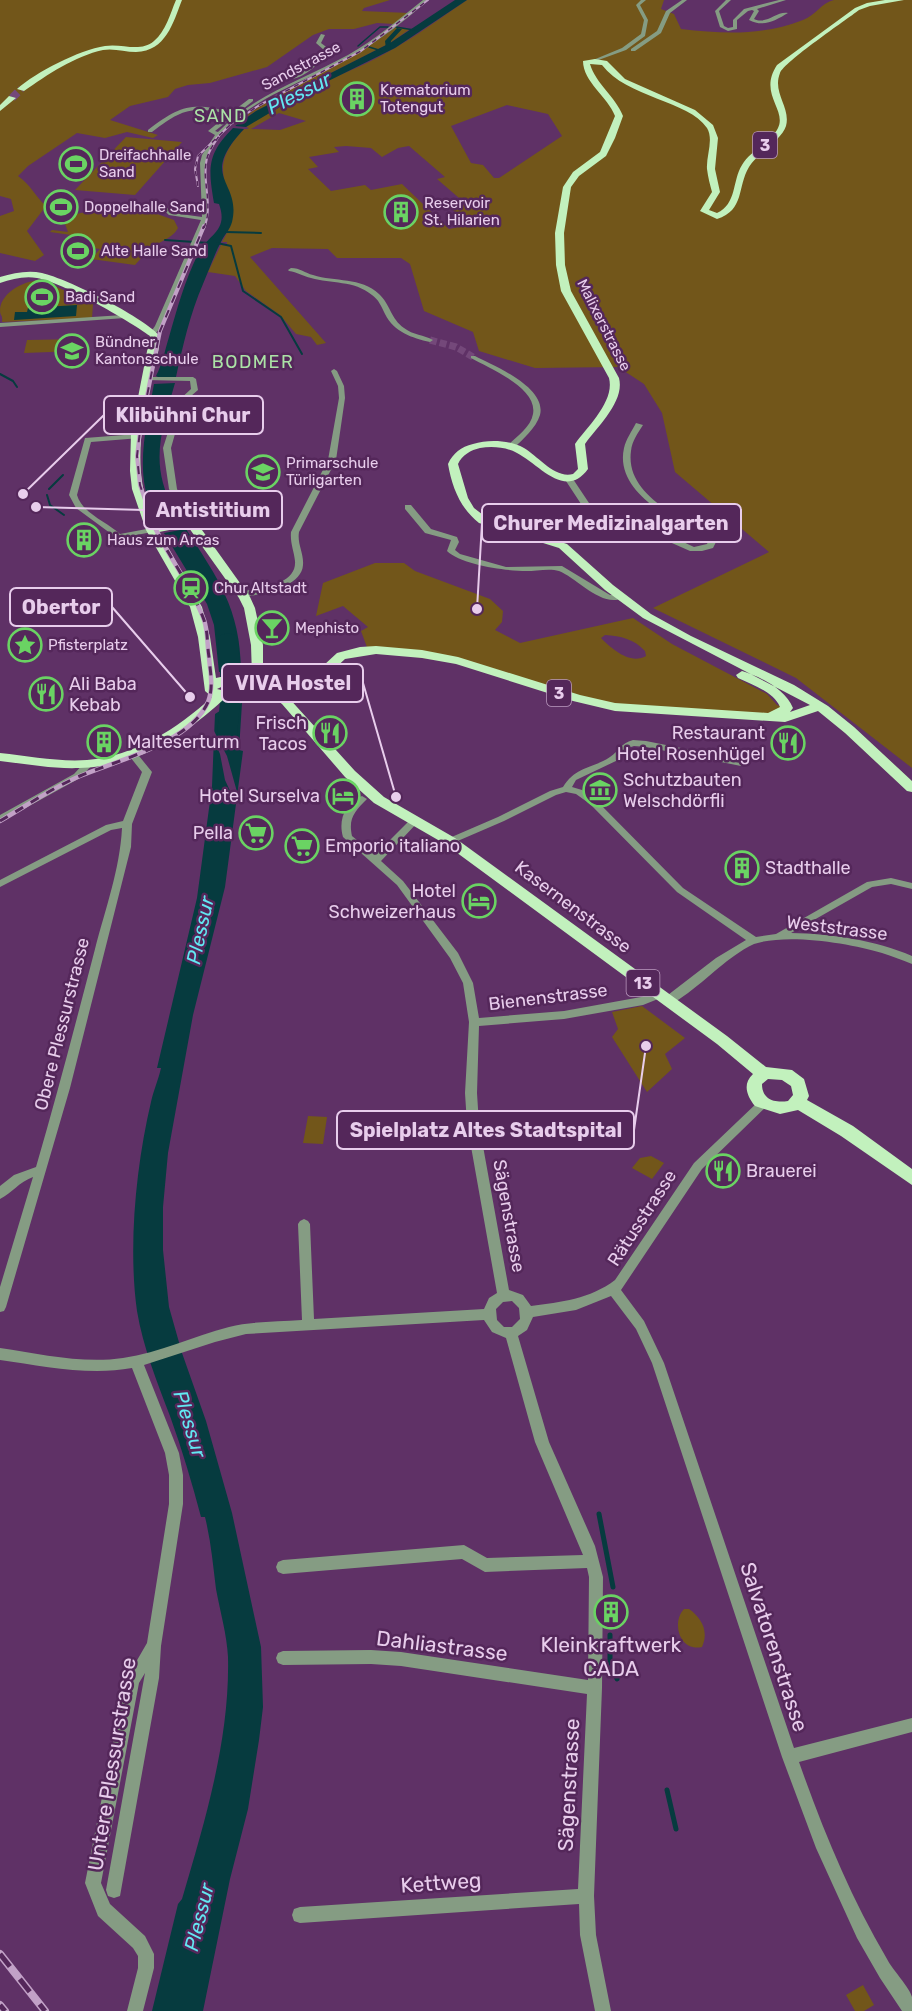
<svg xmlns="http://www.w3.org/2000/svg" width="912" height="2011" font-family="Rubik,sans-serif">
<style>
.green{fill:#72561a;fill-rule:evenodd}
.water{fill:#063b3f}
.pier{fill:#5f3166}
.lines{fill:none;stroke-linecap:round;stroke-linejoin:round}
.stream-far2{stroke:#063b3f;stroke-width:1.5}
.stream-far1{stroke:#063b3f;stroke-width:2}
.stream{stroke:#063b3f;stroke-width:5}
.canal{fill:#063b3f;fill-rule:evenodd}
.river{fill:#063b3f;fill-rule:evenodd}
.minor-tunnel{stroke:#74487a;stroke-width:7;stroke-dasharray:7 3;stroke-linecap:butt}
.major-tunnel{stroke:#74487a;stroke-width:8;stroke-dasharray:8 4;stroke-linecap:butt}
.minor{fill:#859c83;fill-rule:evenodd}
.major{fill:#c2f1bd;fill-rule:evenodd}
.rail-far3-casing{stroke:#c2a1c7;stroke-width:2}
.rail-far2-casing{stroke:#c2a1c7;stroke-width:4}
.rail-far1-casing{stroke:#c2a1c7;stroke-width:4.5}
.rail-casing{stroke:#c2a1c7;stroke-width:8}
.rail-far3{stroke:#54275a;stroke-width:1.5;stroke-dasharray:5;stroke-linecap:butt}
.rail-far2{stroke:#54275a;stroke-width:2;stroke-dasharray:8;stroke-linecap:butt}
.rail-far1{stroke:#54275a;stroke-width:3;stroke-dasharray:9;stroke-linecap:butt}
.rail{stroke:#54275a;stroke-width:5;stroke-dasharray:16;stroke-linecap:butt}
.labels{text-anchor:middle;stroke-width:5;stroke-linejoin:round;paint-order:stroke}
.far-street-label{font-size:15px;fill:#e8cdec;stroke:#54275a}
.far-poi-label{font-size:15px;fill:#e8cdec;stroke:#54275a;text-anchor:start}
.shield{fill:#54275a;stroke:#bc9bc0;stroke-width:1.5}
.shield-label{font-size:16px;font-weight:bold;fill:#e8cdec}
.far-quarter-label{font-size:18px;letter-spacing:1.5px;fill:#abe2a6;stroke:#54275a}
.poi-label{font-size:18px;fill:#e8cdec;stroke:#54275a;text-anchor:start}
.street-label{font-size:18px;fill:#e8cdec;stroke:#54275a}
.water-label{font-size:20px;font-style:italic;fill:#62e8f2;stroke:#54275a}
.near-poi-label{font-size:21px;fill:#e8cdec;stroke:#54275a}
.near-street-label{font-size:21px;fill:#e8cdec;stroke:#54275a}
.leader{fill:none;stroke:#e8cdec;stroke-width:2}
.callout-dot{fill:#e8cdec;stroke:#54275a;stroke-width:2}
.callout{fill:#54275a;stroke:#e8cdec;stroke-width:2}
.callout-label{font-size:20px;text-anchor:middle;font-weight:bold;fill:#e8cdec}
</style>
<rect width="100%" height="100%" fill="#5f3166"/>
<path class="green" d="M 0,0 L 390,0 L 364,8 L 362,11 L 409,13 L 394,24 L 377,23 L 354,29 L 329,29 L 313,35 L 267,67 L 210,83 L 188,85 L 175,89 L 168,97 L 130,106 L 110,120 L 158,135 L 153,138 L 127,132 L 105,138 L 77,133 L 28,166 L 18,176 C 30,184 35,196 46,206 L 27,231 L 44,255 L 35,261 L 0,253 L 0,216 L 14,211 L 11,199 L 0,196 Z
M 467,0 L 664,0 L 661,9 L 674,14 L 681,29 C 725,34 761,36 803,20 C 815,16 821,3 834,0 C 851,0 892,0 912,0 L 912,768 L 796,678 L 653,608 L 769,552 L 675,472 L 662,413 L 644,384 L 618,367 L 535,368 L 479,351 L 473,332 L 424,311 L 410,264 L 401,258 L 337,258 L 328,249 L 272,248 L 250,257 L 326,343 L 317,345 L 311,337 L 296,334 L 280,315 L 246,291 L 235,276 L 208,272 L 221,245 L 227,245 L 227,242 L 222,242 C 253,191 194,181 244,129 L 247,129 L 249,128 L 246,127 C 279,99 329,81 369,62 C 404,45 435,22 467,0 ZM 507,105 L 548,114 L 562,136 L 499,178 L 494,178 L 483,165 L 471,163 L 451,126 ZM 279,113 L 306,121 L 280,130 L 251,129 ZM 346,146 L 371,148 L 382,157 L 398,148 L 409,146 L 445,177 L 437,179 L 466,204 L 451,208 L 458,215 L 463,214 L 474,224 L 449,229 L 402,184 L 371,190 L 365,185 L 331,191 L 308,169 L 318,167 L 309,157 L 339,152 L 334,147 Z
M 396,27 L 410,29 L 390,43 L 256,111 L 233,125 C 283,87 343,67 396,27 Z
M 126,137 L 182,142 L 135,195 L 75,190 Z
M 111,206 L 158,212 L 157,214 L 174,220 L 178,228 C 171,241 153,243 142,253 L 126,251 L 144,255 L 135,265 L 91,259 L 100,249 L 63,244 L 71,235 L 50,232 L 52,230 L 68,232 L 65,224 C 76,206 97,216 111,206 Z
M 42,280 L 93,304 L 92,318 L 2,322 C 3,313 0,318 0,309 C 2,291 26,280 42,280 Z
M 81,339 L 78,351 L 24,353 L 27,340 Z
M 375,563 L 404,563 L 415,571 L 490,599 L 503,611 L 502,622 L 495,630 L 520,643 L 633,618 L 672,644 L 767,694 L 777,705 L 787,708 L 770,716 L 624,708 L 471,665 L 368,650 L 361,631 L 368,627 L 343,606 L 316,616 L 323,583 ZM 605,635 C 621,636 634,639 645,651 L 646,656 C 630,665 612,649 601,638 Z
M 642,1006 L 685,1038 L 665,1054 L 672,1069 L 647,1092 L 612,1037 L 618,1029 L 612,1012 Z
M 308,1116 L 327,1117 L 323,1144 L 303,1143 Z
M 651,1156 L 664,1163 L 652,1179 L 632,1168 L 640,1158 Z
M 684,1609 L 689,1609 C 702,1618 709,1632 702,1647 C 680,1652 671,1623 684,1609 Z
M 863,1985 L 874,2005 L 864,2011 L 855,2011 L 846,1995 Z"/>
<path class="water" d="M 455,0 L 467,0 L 395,48 L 300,95 L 246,127 L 235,126 L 256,111 L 390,43 Z
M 233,128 L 244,129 C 197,179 242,180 232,222 C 230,230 224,235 221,242 C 215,253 209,270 203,284 C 190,314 183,345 176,377 L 158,377 L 156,376 C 162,365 165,350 169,337 C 177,309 185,280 198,254 C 208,234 229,232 219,204 L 214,203 C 208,168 207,154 233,128 Z
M 77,305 L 76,316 L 14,320 L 15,312 L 27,312 L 28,308 Z
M 175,383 C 160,435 147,471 181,520 L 162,525 C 130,486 146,428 154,384 Z
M 186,529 C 218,579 240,608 241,670 L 219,672 L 214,625 L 207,604 L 164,533 Z
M 242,703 L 239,750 L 243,751 L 225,887 L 193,1015 L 168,1153 L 163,1207 L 163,1250 L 169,1307 L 182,1353 L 206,1421 L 232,1513 L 261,1647 L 263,1707 L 259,1740 L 248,1809 L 230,1879 L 203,2011 L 152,2011 L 178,1904 L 182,1899 C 205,1821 230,1739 228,1657 C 227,1635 220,1611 216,1589 C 213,1565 211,1541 205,1517 L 201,1517 C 192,1483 182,1449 170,1416 C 157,1382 143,1347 137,1311 C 128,1247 136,1165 151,1102 C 154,1089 158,1081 161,1068 L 157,1068 L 197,898 L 212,786 L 215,714 L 226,707 Z"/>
<path class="pier" d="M 213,729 L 227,756 L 239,799 L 237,806 L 225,780 L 220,754 L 212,736 Z"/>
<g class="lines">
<path class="stream-far2" d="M 396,27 L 414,30
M 358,46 L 380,27 L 388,27
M 369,47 L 382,51"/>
<path class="stream-far1" d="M 226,232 L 261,233
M 165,240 L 209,243
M 217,243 L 231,246 L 243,291 L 281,317 L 302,354
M 0,374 L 13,381 L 17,387
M 49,489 L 63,475
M 47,495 L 50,505 L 64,515"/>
<path class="stream" d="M 599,1514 L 613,1587
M 610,1635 L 610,1660 L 617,1679
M 667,1790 L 676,1829"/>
<path class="canal" d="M 397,28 L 402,29 L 391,41 L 390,49 L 386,49 L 385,41 Z"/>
<path class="river" d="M 228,633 L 235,635 L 238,639 L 241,689 L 237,736 L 234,741 L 227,742 L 220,741 L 217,736 L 221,689 L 218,639 L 221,635 Z"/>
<path class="minor-tunnel" d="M 430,340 L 456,347 L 473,357"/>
<path class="major-tunnel" d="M 12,98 L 21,89"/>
<path class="minor" d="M 423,0 L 428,0 C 406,20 380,40 354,55 C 308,82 231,102 208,155 C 199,176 211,201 207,223 L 161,327 L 155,334 L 151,334 L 150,333 L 155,326 L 201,220 L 169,215 L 156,203 L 161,202 L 173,213 L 202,217 L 200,163 L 202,155 L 215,135 L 208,131 L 229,114 C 191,106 182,109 152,132 L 148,132 L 148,130 C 180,105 192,102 232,112 L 249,99 L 253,99 L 253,101 L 215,131 L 218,132 C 254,95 304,79 348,55 C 375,40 399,19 423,0 Z
M 641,0 L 646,0 L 640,5 L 648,20 L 645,36 L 626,50 L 593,62 L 593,60 L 622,48 L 641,34 L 644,20 L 636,5 Z
M 682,0 L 687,0 L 670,13 L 661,33 L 635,51 L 631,51 L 631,49 L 657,31 L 666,11 Z
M 726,0 L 731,0 L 719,11 L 724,26 L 728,28 L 733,27 L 733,20 L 744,9 L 779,0 L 786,0 L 757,9 L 759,11 L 754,19 C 767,25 776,11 788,13 C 776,20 764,28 749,20 L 754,11 L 752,10 L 748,11 L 737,20 L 737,29 L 728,31 L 720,27 L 715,11 Z
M 321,34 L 325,35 L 321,43 L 329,49 L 328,53 C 319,63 306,77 292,79 L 292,77 L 307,68 L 324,52 L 324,50 L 316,43 Z
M 291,268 C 300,268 305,273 313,275 C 335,282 361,277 379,294 C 390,304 391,319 404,328 C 413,335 424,335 433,340 L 430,342 C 412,338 394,332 385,314 C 381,306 379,300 372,295 C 354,280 331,284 311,278 C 303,276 297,272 289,271 L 288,270 Z
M 123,315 L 125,316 L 125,318 L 0,327 L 0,323 Z
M 471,356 L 475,356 C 494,366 547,387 540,415 C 536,428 523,439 514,448 L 507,446 C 516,437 531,427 533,414 C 538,388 489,368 471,358 Z
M 334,369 L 337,371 L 344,386 L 345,398 L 336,460 L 299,532 C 297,544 304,553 303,565 C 302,587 258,597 240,596 L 240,592 C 257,588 297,586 295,561 C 294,551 290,543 291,532 L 328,460 L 339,398 L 338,386 L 331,371 Z
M 148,377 L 193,377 L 196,379 L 198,390 L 184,402 L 171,448 L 177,489 L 197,525 L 196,527 L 190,527 L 169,489 L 163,448 L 178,401 L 191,389 L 190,381 L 146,380 L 145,379 Z
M 636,423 L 643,425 C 638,433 632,441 631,451 C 625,495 680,517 711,535 L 716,542 L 713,548 L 702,551 L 690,551 L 656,536 L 598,518 L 583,507 L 564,478 L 571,476 L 589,503 L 604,514 L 662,532 L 694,547 L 707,544 L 708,542 L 705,539 C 675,520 614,493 624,448 C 626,439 632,431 636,423 Z
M 137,434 L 141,436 L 140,438 L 91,442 L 77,495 C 82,513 107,522 120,534 L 152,528 L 156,530 L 152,532 L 116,539 L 113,539 L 110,533 L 76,508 L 69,495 L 85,438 Z
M 405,505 L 411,505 L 431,529 L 457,537 L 459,542 L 455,550 L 460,554 L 506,567 L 562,566 L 610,595 L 620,595 L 624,597 C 604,610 577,578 559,571 C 550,568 536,571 526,571 C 507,571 461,565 447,551 L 451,540 L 425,533 L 405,509 Z
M 633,740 L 646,741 L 741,760 L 746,763 L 741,766 L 646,747 L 634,746 L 628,748 L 618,760 L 576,780 L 572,787 L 582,790 L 596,800 L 683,888 L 756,937 L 776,934 L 867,882 L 891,878 L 912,883 L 912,889 L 891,884 L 872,887 L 791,933 C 832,934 875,940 912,956 L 912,964 C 902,960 892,956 882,953 C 849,943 787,933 754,944 C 747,947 741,951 734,956 C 716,968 687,998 668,1005 L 664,1004 L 663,1001 L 664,998 L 716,958 L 746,940 L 677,892 L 590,804 L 576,794 L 566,792 L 556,795 L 504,821 L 453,843 L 450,844 L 445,841 L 447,839 L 498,817 L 550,791 L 563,787 C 576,766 592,769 610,757 C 620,750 620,744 633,740 Z
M 132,750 L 135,751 L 152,772 L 132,824 L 131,847 L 70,1088 L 6,1307 L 4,1311 L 0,1312 L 0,1287 L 33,1177 C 19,1182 12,1193 0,1199 L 0,1186 L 14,1175 L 36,1167 C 57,1095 76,1022 95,949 C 105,910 120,869 122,828 L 111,830 L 0,887 L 0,880 L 106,825 L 123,821 L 142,772 L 127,753 Z
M 88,761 L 93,764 L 80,778 L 0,822 L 0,815 L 74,774 L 85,762 Z
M 362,796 L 367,799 C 355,811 348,818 352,836 L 375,855 L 411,819 L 414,818 L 419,821 L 381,861 L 403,881 L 458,953 L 473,983 L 479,1018 L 564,1011 L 641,997 L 659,990 L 664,994 L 663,997 L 643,1005 L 564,1019 L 479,1026 L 477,1093 L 479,1124 L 509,1290 L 523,1295 L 531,1306 C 561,1302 590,1299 615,1280 L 694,1163 L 759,1101 L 767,1101 L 769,1104 L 702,1169 L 621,1290 L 644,1321 L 664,1363 L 794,1748 L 912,1718 L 912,1732 L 799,1762 C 823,1830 850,1896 887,1959 C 892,1969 910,1988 912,1997 C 912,2001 912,2007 912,2011 L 902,2011 L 880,1978 L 857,1938 L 816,1848 L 782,1757 L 652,1363 L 636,1329 L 611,1296 L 576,1310 L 533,1317 L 527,1330 L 518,1336 L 549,1442 L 595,1546 L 603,1577 L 602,1688 L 594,1896 L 596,1935 L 611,2011 L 595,2011 L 580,1935 L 579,1904 L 300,1923 L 294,1921 L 292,1915 L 294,1909 L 300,1907 L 578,1889 L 587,1694 L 401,1666 L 371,1664 L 283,1665 L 278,1663 L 276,1658 L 278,1653 L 283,1651 L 371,1650 L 401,1652 L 588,1680 L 589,1577 L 587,1568 L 485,1572 L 462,1559 L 283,1574 L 278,1572 L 276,1567 L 278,1562 L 283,1560 L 464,1545 L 487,1558 L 583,1555 L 535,1442 L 506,1338 L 492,1332 L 484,1320 L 246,1334 L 215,1342 L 144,1365 L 179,1453 L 183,1475 L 183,1504 L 161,1646 L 159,1678 L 120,1896 L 114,1898 L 108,1896 L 106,1890 L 145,1673 L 139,1683 L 101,1883 L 110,1904 L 145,1936 L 154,1954 L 154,1968 L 143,2011 L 127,2011 L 138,1968 L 138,1956 L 133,1948 L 98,1916 L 85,1883 L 125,1681 L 147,1643 L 169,1504 L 169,1475 L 165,1453 L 132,1368 C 89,1376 43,1366 0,1360 L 0,1348 C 40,1354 83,1364 123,1358 C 160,1353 193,1336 229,1327 C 252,1321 277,1322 302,1320 L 298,1224 L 300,1221 L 304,1219 L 308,1221 L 310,1224 L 314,1319 L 484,1309 L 489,1298 L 497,1293 L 467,1124 L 465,1093 L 469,1022 L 463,983 L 450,958 L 397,885 L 343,837 C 338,820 345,803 362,796 ZM 512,1301 L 519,1308 L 520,1319 L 512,1327 L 504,1327 L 497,1320 L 496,1309 L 503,1302 Z"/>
<path class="major" d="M 176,0 L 182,0 C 173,23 166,51 136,52 C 125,52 114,48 103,50 C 75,56 47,75 24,91 L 17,89 C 36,72 79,50 105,46 C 122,43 140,53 154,41 C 166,31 170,14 176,0 Z
M 885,0 L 904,0 L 870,6 L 859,10 C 846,20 784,62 780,73 C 772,93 791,107 786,126 C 782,140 756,154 749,167 C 737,187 745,210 717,219 L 700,211 L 712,192 C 710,185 708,177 707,169 C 706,156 714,140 707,128 C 688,100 627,98 602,65 L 590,64 C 596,84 615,96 623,116 L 615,138 L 606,156 L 579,176 L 571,187 L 564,233 L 565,265 L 571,291 L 619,378 C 625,401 598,426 585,444 L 588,469 C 565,500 540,465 517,453 C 506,447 492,446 480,448 C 471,450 462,455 458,464 L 468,498 L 474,508 L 487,518 L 567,544 L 613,585 L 651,614 L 691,636 L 794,685 L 828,706 L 854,727 L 912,781 L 912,792 L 907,791 L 845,733 L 818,711 L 785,722 L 615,711 L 573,701 L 456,664 L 422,658 L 376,654 L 345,659 L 319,683 L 287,696 L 355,771 L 384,797 L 455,838 L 727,1036 L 766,1067 L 792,1070 L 804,1079 L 809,1096 L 807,1100 L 853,1126 L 912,1169 L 912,1185 L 841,1136 L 798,1110 L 780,1114 L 755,1106 C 747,1096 742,1084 753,1074 L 717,1044 L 445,844 L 374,803 L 345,777 L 282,704 C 258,686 248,704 223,700 C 183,737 135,767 79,768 C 53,769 26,764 0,761 L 0,753 C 29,756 58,762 87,760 C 135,756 177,729 212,697 L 205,691 L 198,637 L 190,607 L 146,530 L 132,489 L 130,471 L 131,433 L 150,336 C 128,320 62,282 37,278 C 24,276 12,279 0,283 L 0,277 C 14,273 28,270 42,273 C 68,279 141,316 159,335 C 161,349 154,367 151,381 C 140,430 132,479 156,526 L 185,521 L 197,523 L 250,597 L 255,608 L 263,645 L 263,688 L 277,691 L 311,677 L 337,653 L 360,647 L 376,646 L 422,650 L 458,657 L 580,695 L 615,703 L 768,713 L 780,707 C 773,691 752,685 738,678 L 736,675 L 742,671 C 761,677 785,689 793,708 L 790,712 L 810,705 L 643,618 L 605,590 L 559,548 L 479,523 C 460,508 452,487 448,464 C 453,453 461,447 473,444 C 489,439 509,440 524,448 C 538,456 555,479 573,474 L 578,469 L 575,444 C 588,426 615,401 609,378 L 561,291 L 556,265 L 555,233 L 563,187 L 573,172 L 600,152 L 615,116 C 608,97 583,82 583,61 L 595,59 L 607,61 L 625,79 L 695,110 L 713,125 L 718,138 L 715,169 L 720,192 L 709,210 L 717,213 C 737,204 732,181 742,165 C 750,151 771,142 778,128 C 787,109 758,94 777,65 L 855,8 L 867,3 ZM 185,527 L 189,528 L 239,598 L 244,608 L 251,645 L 252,676 L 234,674 L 216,678 L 210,637 L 202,607 L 159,532 ZM 234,681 L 244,681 L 251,685 L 250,688 L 234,693 L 217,689 ZM 768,1079 L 782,1080 L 791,1086 L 793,1095 L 788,1101 C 775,1103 762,1100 762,1084 Z
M 9,96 L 16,98 L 0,111 L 0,105 Z"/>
<defs>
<path id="rail-far3" d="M 198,186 L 195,169 L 198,156 L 231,124 L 258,106 L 361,51 L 428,0
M 204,228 C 214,204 201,181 207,158 C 210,148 216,141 221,133"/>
<path id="rail-far2" d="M 152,520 L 140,485 L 137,456 L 140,431 L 160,331 L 204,226"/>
<path id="rail-far1" d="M 0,821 C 26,806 52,788 80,776 C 118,760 190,743 208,702 C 214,687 210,671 209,657 C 207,645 208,631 204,620 C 191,584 166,554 151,519"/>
<path id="rail" d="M 0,1954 L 45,2011
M 0,2005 L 5,2011"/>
</defs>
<use href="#rail-far3" class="rail-far3-casing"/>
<use href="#rail-far2" class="rail-far2-casing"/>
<use href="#rail-far1" class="rail-far1-casing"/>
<use href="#rail" class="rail-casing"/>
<use href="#rail-far3" class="rail-far3"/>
<use href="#rail-far2" class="rail-far2"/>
<use href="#rail-far1" class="rail-far1"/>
<use href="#rail" class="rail"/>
</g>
<defs>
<symbol id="building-ring" viewBox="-11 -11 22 22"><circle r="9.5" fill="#54275a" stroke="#6ad363" stroke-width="1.5"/><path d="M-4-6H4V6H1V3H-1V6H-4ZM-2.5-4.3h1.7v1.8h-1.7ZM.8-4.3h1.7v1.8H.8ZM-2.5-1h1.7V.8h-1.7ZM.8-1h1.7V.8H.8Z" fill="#6ad363"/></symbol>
<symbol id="stadium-ring" viewBox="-11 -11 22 22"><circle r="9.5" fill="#54275a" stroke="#6ad363" stroke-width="1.5"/><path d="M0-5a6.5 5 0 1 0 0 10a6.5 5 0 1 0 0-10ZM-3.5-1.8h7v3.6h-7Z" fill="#6ad363"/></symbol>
<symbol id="school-ring" viewBox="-11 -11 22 22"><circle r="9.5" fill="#54275a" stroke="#6ad363" stroke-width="1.5"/><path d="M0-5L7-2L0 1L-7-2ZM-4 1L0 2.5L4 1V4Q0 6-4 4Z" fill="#6ad363"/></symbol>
<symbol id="station-ring" viewBox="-11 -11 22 22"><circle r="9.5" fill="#54275a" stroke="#6ad363" stroke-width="1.5"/><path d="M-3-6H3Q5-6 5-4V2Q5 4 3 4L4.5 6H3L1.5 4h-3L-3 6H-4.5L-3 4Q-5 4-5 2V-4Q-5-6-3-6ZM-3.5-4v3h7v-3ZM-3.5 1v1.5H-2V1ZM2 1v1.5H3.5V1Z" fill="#6ad363"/></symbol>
<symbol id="bar-ring" viewBox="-11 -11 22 22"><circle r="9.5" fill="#54275a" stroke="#6ad363" stroke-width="1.5"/><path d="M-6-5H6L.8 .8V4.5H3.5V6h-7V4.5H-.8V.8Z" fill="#6ad363"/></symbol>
<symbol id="sight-ring" viewBox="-11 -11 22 22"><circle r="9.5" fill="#54275a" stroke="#6ad363" stroke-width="1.5"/><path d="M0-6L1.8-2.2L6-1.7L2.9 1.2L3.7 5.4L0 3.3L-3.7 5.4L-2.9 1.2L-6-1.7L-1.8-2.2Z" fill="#6ad363"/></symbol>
<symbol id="restaurant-ring" viewBox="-11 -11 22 22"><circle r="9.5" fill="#54275a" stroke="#6ad363" stroke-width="1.5"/><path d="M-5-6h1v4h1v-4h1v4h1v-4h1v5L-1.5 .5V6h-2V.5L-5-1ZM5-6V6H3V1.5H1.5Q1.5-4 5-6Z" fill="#6ad363"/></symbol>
<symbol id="museum-ring" viewBox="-11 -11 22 22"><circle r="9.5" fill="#54275a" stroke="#6ad363" stroke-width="1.5"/><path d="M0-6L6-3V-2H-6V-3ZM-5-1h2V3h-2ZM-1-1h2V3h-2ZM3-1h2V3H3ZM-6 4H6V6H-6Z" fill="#6ad363"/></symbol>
<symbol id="hotel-ring" viewBox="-11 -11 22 22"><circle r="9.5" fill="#54275a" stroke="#6ad363" stroke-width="1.5"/><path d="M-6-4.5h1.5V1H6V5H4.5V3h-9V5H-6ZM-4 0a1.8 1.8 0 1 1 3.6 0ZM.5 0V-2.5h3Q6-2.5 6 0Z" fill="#6ad363"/></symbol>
<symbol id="supermarket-ring" viewBox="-11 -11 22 22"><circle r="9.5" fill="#54275a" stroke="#6ad363" stroke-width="1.5"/><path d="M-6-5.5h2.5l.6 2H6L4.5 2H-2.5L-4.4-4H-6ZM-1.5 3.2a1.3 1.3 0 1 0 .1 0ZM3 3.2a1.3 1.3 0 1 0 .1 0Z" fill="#6ad363"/></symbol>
</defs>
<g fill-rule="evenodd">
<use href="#building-ring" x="338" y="80" width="38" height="38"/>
<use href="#stadium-ring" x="57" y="145" width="38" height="38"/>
<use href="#stadium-ring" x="42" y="188" width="38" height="38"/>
<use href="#building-ring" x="382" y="193" width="38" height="38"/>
<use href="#stadium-ring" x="59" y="232" width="38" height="38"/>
<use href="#stadium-ring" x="23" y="278" width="38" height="38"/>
<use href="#school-ring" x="53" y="332" width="38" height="38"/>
<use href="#school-ring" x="244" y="453" width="38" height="38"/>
<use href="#building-ring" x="65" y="521" width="38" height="38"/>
<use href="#station-ring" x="172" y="569" width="38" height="38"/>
<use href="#bar-ring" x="253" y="609" width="38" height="38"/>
<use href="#sight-ring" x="6" y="626" width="38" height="38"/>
<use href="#restaurant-ring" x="27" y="675" width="38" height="38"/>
<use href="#restaurant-ring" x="311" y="714" width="38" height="38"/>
<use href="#building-ring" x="85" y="723" width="38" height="38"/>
<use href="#restaurant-ring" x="769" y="724" width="38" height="38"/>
<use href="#museum-ring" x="581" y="771" width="38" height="38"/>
<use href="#hotel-ring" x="324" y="777" width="38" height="38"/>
<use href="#supermarket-ring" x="237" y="814" width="38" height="38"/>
<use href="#supermarket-ring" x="283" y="827" width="38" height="38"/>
<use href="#building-ring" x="723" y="849" width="38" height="38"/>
<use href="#hotel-ring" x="460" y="882" width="38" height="38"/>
<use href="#restaurant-ring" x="704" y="1152" width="38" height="38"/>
<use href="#building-ring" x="592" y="1593" width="38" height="38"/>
</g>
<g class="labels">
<g class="far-street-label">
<text transform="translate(301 66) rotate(-28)" y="5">Sandstrasse</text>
<text transform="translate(604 325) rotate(63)" y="5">Malixerstrasse</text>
</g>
<g class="far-poi-label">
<text x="380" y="95">Krematorium<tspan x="380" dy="17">Totengut</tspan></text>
<text x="99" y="160">Dreifachhalle<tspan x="99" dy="17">Sand</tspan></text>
<text x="424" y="208">Reservoir<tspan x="424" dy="17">St. Hilarien</tspan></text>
<text x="84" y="212">Doppelhalle Sand</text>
<text x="101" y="256">Alte Halle Sand</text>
<text x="65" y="302">Badi Sand</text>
<text x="95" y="347">Bündner<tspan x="95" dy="17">Kantonsschule</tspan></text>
<text x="286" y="468">Primarschule<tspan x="286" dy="17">Türligarten</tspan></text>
<text x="107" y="545">Haus zum Arcas</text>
<text x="214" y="593">Chur Altstadt</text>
<text x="295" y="633">Mephisto</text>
<text x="48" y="650">Pfisterplatz</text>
</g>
<g class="shield">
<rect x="753" y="132" width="24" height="26" rx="4.5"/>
<rect x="547" y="680" width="24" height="26" rx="4.5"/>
<rect x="626.5" y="970" width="33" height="26" rx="4.5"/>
</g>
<g class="shield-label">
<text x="765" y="151">3</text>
<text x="559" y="699">3</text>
<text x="643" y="989">13</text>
</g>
<g class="far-quarter-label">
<text x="221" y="122">SAND</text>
<text x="253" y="368">BODMER</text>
</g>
<g class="poi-label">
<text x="69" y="690">Ali Baba<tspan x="69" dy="21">Kebab</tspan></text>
<text x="307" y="729" text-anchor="end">Frisch<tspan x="307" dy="21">Tacos</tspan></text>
<text x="765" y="739" text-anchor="end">Restaurant<tspan x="765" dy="21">Hotel Rosenhügel</tspan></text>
<text x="127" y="748">Malteserturm</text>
<text x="623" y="786">Schutzbauten<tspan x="623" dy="21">Welschdörfli</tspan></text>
<text x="320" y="802" text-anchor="end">Hotel Surselva</text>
<text x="233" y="839" text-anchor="end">Pella</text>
<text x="325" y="852">Emporio italiano</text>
<text x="765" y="874">Stadthalle</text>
<text x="456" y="897" text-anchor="end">Hotel<tspan x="456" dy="21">Schweizerhaus</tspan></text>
<text x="746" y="1177">Brauerei</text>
</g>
<g class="street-label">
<text transform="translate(573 907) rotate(37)" y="6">Kasernenstrasse</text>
<text transform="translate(837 928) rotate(7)" y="6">Weststrasse</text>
<text transform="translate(548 997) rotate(-7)" y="6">Bienenstrasse</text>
<text transform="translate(62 1024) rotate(-76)" y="6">Obere Plessurstrasse</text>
<text transform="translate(509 1216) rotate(80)" y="6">Sägenstrasse</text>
<text transform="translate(642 1218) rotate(-57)" y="6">Rätusstrasse</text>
</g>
<g class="water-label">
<text transform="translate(299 93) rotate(-27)" y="7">Plessur</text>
<text transform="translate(200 930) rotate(-78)" y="7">Plessur</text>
<text transform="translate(190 1424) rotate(73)" y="7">Plessur</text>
<text transform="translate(199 1917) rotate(-76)" y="7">Plessur</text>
</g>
<g class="near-poi-label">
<text x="611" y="1652">Kleinkraftwerk<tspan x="611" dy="24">CADA</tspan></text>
</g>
<g class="near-street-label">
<text transform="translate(442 1646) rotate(7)" y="7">Dahliastrasse</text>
<text transform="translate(774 1647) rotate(72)" y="7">Salvatorenstrasse</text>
<text transform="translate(112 1764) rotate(-81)" y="7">Untere Plessurstrasse</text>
<text transform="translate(569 1785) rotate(-87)" y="7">Sägenstrasse</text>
<text transform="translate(441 1883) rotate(-4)" y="7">Kettweg</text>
</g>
</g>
<path class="leader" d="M23 494L104 415M36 507L144 510M477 609L482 523M190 697L112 607M396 797L363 683M646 1046L634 1130"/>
<g class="callout-dot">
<circle cx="23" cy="494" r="6"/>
<circle cx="36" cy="507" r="6"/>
<circle cx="477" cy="609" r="6"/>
<circle cx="190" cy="697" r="6"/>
<circle cx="396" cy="797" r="6"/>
<circle cx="646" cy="1046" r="6"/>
</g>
<g class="callout">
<rect x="104" y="396" width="159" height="38" rx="6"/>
<rect x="144" y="491" width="138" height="38" rx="6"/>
<rect x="482" y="504" width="259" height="38" rx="6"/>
<rect x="10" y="588" width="102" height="38" rx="6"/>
<rect x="222" y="664" width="141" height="38" rx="6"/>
<rect x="337" y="1111" width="297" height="38" rx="6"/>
</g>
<g class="callout-label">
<text x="183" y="422">Klibühni Chur</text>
<text x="213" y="517">Antistitium</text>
<text x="611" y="530">Churer Medizinalgarten</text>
<text x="61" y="614">Obertor</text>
<text x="293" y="690">VIVA Hostel</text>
<text x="486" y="1137">Spielplatz Altes Stadtspital</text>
</g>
</svg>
